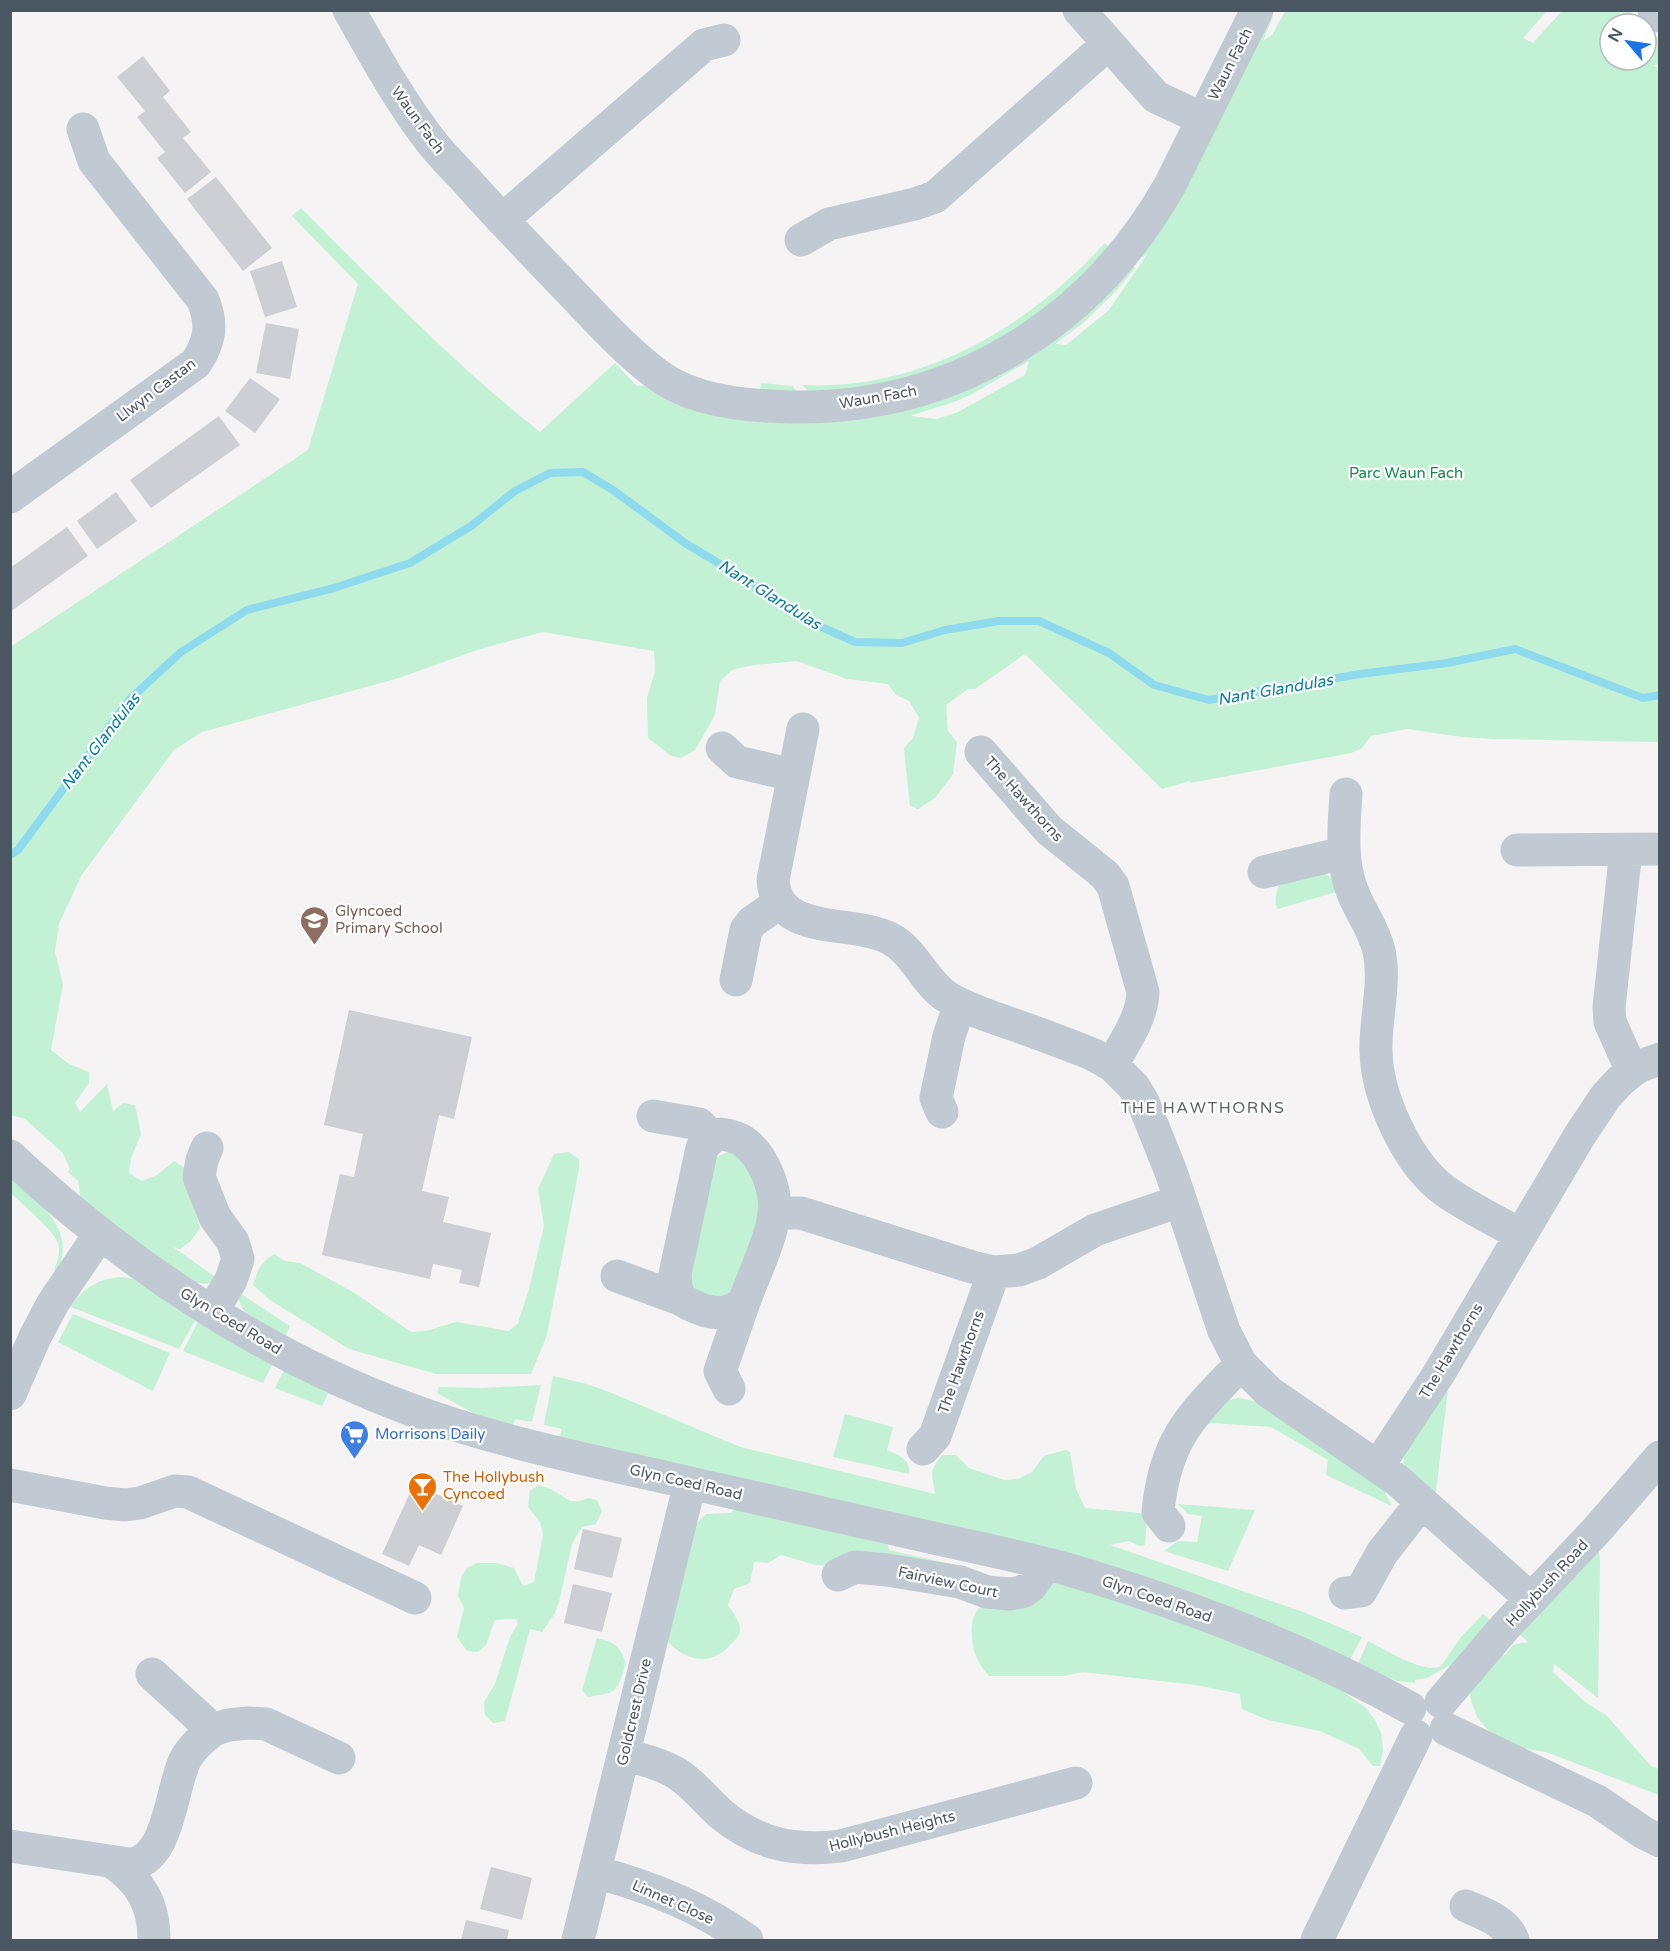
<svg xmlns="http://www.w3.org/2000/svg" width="1670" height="1951" font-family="'Varela Round',sans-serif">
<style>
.green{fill:#c3f1d5;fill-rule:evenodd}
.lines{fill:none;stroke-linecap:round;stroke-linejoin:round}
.stream{stroke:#90daee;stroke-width:8}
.building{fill:#cdcfd5}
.minor{stroke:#c1cad2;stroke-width:33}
.labels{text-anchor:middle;stroke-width:4.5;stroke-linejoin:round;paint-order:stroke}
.street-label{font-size:15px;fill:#4a5661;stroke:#fff}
.park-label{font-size:15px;fill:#17864f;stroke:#fff}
.education-label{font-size:15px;fill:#785e54;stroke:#fff;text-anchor:start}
.shop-label{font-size:15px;fill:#366cbe;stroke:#fff;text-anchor:start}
.food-label{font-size:15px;fill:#c56008;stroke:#fff;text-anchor:start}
.water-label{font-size:16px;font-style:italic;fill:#0c7c9b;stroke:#fff}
.neighbourhood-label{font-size:16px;letter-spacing:1.5px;fill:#5f6368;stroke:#fff}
</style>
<rect width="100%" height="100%" fill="#f5f3f3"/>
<path class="green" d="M 1286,10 L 1547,11 L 1523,38 L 1533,43 L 1562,11 L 1617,11 L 1621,14 L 1624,11 L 1630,11 L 1644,24 L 1610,24 L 1610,60 L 1646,60 L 1646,26 L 1659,39 L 1659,65 L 1654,65 L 1660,70 L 1659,742 L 1493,739 L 1462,737 L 1407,729 L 1371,736 L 1361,749 L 1351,753 L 1190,783 L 1190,781 L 1162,789 L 1025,654 L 975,689 L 968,689 L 946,705 L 948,731 L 957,742 L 953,774 L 935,798 L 918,809 L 910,806 L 904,748 L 913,738 L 919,718 L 909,701 L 896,695 L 888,684 L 847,679 L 797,661 L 753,665 L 732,670 L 720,681 L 715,715 L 695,750 L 681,758 L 671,756 L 648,738 L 647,698 L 655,671 L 654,651 L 543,632 L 477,650 L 399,678 L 202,732 L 174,750 L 81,876 L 59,924 L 55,952 L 63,984 L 51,1050 L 69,1064 L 89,1072 L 89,1083 L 75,1103 L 80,1112 L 107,1084 L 113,1111 L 123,1103 L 135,1105 L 141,1134 L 131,1158 L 129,1173 L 142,1181 L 157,1175 L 174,1161 L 184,1167 L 200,1228 L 190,1242 L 180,1249 L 173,1247 L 218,1279 L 207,1284 L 193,1282 L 81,1201 L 78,1181 L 68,1172 L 70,1169 L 63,1153 L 25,1119 L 11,1115 L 10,647 L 308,450 L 358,284 L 292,216 L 301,208 C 378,285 454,364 540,432 L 615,363 L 637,386 L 654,385 L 884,409 L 1129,262 L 1135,268 L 1115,292 L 1083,323 L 1055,344 L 1066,345 L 1109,310 L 1148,253 L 1143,257 L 1137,252 L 1267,14 L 1273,17 L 1263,41 L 1272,35 ZM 1029,361 L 1025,375 L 958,412 L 937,419 L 909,416 L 954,402 L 972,394 Z
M 1105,243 L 1111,250 L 1037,320 L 939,373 L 813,396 L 802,385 C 921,391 1027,328 1105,243 Z
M 761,383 L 793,386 L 796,391 L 760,391 Z
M 1319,872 L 1329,876 L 1335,882 L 1336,892 L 1278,909 C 1273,901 1277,889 1281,880 Z
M 569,1152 L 579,1159 L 579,1169 L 547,1335 L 531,1374 L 436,1374 L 349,1349 L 270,1300 L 253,1285 C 257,1270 261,1263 274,1254 L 285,1261 L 300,1263 L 353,1292 L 411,1332 L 426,1331 L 456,1322 L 509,1331 L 518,1323 L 529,1289 L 544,1226 L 538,1189 L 554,1154 Z
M 728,1152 L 745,1157 L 766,1208 L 741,1283 L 720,1301 L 697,1294 L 687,1278 L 714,1158 Z
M 10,1176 C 39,1203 76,1227 58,1271 L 54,1270 C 57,1262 60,1255 59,1246 C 56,1231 22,1205 11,1193 Z
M 120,1277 L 135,1279 L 197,1317 L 179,1349 L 71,1307 C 83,1288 98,1279 120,1277 Z
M 238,1292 L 290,1326 L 285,1337 C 265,1326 239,1319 238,1292 Z
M 73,1314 L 170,1353 L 153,1391 L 58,1342 Z
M 199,1320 L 273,1363 L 263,1383 L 183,1351 Z
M 285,1368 L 328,1394 L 322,1406 L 275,1388 Z
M 553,1376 L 583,1383 L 607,1391 L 740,1447 L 935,1494 C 932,1473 928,1473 942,1455 L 956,1455 L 969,1468 L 1004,1480 L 1018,1479 L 1032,1472 L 1044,1456 L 1066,1450 L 1070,1452 L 1076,1489 L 1085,1508 L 1141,1513 L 1147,1521 L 1145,1545 L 1139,1546 L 1129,1541 L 1110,1545 L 1306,1613 L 1362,1637 L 1350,1660 L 559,1439 L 562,1429 L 544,1425 Z
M 541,1385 L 532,1422 L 515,1419 L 512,1428 L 488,1421 L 437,1393 L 439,1387 L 482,1388 Z
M 1448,1389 L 1435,1500 L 1407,1475 L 1404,1463 L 1403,1450 Z
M 1238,1398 L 1254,1401 L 1269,1409 L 1389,1489 L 1385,1493 L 1392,1506 L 1326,1475 L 1328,1460 L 1271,1427 L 1212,1423 L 1205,1425 L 1226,1401 Z
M 845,1414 L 893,1427 L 887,1450 C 899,1455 911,1460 909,1474 L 833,1457 Z
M 538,1485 L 551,1489 L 570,1501 L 578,1501 L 588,1498 L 597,1500 L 602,1511 L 596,1524 L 582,1527 L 572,1544 L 559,1602 L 555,1613 L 542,1632 L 530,1629 L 505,1721 L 493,1723 L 485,1715 L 484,1702 L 495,1684 L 510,1637 L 518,1624 L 516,1619 L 495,1620 L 486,1645 L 478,1652 L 467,1651 L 457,1637 L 464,1608 L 458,1596 L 461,1577 L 467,1568 L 477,1563 L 497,1563 L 514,1568 L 523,1586 L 534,1582 L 543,1535 L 540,1522 L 528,1507 L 530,1491 Z
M 1178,1504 L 1255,1510 L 1228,1571 L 1164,1551 L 1178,1541 L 1197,1542 L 1202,1516 L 1188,1514 Z
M 736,1507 L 888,1545 L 889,1550 L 951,1564 L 816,1565 L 781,1555 L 768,1563 L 754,1562 L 750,1583 L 734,1589 L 728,1605 C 733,1613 740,1621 740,1631 C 739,1636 736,1639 732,1643 C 712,1667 687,1662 667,1641 L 696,1524 L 706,1514 L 731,1513 Z
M 1594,1546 L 1599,1552 L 1600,1559 L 1598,1698 L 1554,1664 L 1553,1672 L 1585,1702 L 1606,1715 L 1651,1766 L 1659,1769 L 1659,1795 L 1546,1752 L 1520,1748 L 1495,1738 L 1477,1717 L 1470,1697 L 1471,1684 L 1488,1659 L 1506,1654 L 1513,1645 L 1521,1643 L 1529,1643 L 1520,1635 Z
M 1058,1572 L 1201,1625 L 1210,1635 L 1229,1634 L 1327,1676 L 1346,1694 L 1366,1708 L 1375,1720 L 1381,1733 L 1383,1750 L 1380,1766 L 1373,1766 L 1359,1749 L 1320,1731 L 1268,1720 L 1242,1709 L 1240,1694 L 1196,1685 L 1083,1672 L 1063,1676 L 989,1676 C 979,1665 973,1653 972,1638 C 971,1627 972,1615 980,1607 C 991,1595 1040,1579 1058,1572 Z
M 1483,1614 L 1493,1623 L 1451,1669 L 1448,1666 L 1427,1678 L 1415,1680 L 1415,1683 L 1397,1681 L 1358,1664 L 1368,1641 C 1384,1649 1425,1675 1441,1666 L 1461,1637 Z
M 597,1638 C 616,1643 620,1646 626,1664 C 615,1693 620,1692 588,1697 L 582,1690 Z"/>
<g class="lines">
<path class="stream" d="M 10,855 L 18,850 L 130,699 L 181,652 L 247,610 L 334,588 L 410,563 L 471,526 L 515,491 L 550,473 L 583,472 L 613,490 L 685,543 L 748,581 L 808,621 L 855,642 L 902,643 L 945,630 L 999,621 L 1039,621 L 1109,653 L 1154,685 L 1209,700 L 1360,674 L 1447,663 L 1515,649 L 1643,698 L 1660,695"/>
</g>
<path class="building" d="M 143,56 L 170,91 L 163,97 L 191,132 L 183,138 L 211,172 L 185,193 L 157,158 L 165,152 L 137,117 L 145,111 L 117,77 Z
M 216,177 L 272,248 L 243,271 L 187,199 Z
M 282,261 L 297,307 L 265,317 L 250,271 Z
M 266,323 L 299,329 L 290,379 L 256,373 Z
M 250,378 L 280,399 L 255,433 L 225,411 Z
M 219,416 L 240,445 L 151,508 L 130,480 Z
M 116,492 L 137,521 L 97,549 L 77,521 Z
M 67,527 L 88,556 L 10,612 L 10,568 Z
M 349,1010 L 472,1037 L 454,1119 L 439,1115 L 422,1191 L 449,1197 L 443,1222 L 491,1233 L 479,1287 L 459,1283 L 462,1270 L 433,1264 L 430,1279 L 322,1255 L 340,1174 L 354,1177 L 363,1134 L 324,1125 Z
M 414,1484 L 463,1506 L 441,1555 L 419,1545 L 409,1566 L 382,1554 Z
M 583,1529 L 622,1538 L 612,1578 L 574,1569 Z
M 573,1584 L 612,1593 L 602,1632 L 564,1623 Z
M 491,1867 L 532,1878 L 522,1920 L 480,1909 Z
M 466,1920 L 509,1930 L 507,1940 L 461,1940 Z"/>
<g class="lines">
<path class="minor" d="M 349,10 C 375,56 400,102 433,144 C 445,159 460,173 473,188 C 505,223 537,257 570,291 C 597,319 641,368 674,385 C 709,403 753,406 791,407 C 953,410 1091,325 1170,185 L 1257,10
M 1079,10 L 1156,97 L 1203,119
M 1654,10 L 1660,16
M 502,220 L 704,45 L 724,40
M 801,240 L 829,224 L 915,204 L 935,197 L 1108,44
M 10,497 L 196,363 C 210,341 213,325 203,300 L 94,161 L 83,129
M 803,729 L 773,880 C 777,937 852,919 889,938 C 915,951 923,981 947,997 C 965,1008 986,1015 1006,1022 C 1035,1032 1064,1043 1092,1054 L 1112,1065 L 1134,1087 L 1143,1102 L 1171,1172 L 1224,1331 L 1241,1364 L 1269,1392 L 1397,1480 L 1531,1599
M 722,748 L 737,762 L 793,775
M 981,752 L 1049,830 L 1105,875 L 1113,886 L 1143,992 C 1142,1019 1124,1042 1112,1065
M 1346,794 C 1344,827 1340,861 1353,893 C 1361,913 1374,929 1379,951 C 1386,983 1375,1018 1376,1051 C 1377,1097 1407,1163 1445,1191 C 1468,1207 1495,1221 1520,1234
M 1517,850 L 1660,849
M 1626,850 L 1609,1007 L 1610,1022 L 1632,1071
M 1264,872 L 1343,853
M 736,980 L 746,930 L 752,922 L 779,903
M 942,1112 L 936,1098 L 949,1036 L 960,1004
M 653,1116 L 699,1124 L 712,1137
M 721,1134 C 729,1135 736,1137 743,1141 C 763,1155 778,1190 774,1215 C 771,1240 753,1277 744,1302 C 724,1321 700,1311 680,1299 L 676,1287 L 675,1274 L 702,1148 L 712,1137 Z
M 207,1148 L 202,1160 L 199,1177 L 215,1217 L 233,1242 L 238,1259 L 231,1280 L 212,1312
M 10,1156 C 125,1264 261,1354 409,1409 C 500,1443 595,1461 690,1483 C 769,1501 849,1519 929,1537 C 973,1547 1019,1556 1063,1568 C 1183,1603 1301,1647 1410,1708
M 775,1212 L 801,1213 L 972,1267 L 994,1272 L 1019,1270 L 1038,1263 L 1095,1230 L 1180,1201
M 617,1276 L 680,1299
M 729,1389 L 720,1371 L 744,1302
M 10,1394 L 35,1337 L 53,1303 L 100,1234
M 923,1449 L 935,1436 L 994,1272
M 1378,1466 L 1438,1375 L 1580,1135 L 1606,1096 L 1620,1081 L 1632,1071 L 1640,1066 L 1660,1059
M 10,1485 L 105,1503 L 125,1505 L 140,1503 L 175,1491 L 188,1492 L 415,1598
M 1169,1526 L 1158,1512 C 1165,1438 1192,1415 1241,1364
M 838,1575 L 855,1567 L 887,1570 L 960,1582 L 987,1592 L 1010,1594 L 1022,1592 L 1031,1586 L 1038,1576 L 1044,1563
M 1345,1593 L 1361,1591 L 1382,1553 L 1422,1502
M 152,1674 L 213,1730 L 228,1725 L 248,1723 L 266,1724 L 339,1758
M 1441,1702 L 1505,1627 L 1595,1532 L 1660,1457
M 1446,1729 L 1597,1801 L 1644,1833 L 1660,1841
M 624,1755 C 642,1759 661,1764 676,1773 C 694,1784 706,1801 721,1814 C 757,1844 795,1852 841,1846 L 1076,1783
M 10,1846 L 129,1864 C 169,1863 171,1788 185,1760 C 192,1747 202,1739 213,1730
M 112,1862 C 141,1882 154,1904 154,1940
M 595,1872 C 649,1886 701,1907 747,1940
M 1466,1906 C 1484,1914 1506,1921 1513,1940
M 578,1940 L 690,1483
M 1317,1940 L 1416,1736"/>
</g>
<defs>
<symbol id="school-pin" viewBox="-11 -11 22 30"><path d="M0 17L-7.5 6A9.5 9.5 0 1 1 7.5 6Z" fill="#8d6e63" stroke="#fff"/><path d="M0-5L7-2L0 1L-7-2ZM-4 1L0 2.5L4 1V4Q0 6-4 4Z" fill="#fff"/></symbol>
<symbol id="supermarket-pin" viewBox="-11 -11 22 30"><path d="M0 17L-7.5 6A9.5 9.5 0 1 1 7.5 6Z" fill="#3f7fe0" stroke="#fff"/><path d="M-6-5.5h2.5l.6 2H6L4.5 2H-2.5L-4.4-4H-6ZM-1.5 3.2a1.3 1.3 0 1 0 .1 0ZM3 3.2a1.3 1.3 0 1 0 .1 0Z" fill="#fff"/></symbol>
<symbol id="bar-pin" viewBox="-11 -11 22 30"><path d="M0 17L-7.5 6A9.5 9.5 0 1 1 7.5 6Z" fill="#e8710a" stroke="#fff"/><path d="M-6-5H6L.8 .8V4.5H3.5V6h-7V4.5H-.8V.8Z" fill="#fff"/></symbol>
</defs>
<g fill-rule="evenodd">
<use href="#school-pin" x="298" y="904" width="33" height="45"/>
<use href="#supermarket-pin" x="338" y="1418" width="33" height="45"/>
<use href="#bar-pin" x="406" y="1470" width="33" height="45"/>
</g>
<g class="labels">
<g class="street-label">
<text transform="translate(1230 64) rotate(-63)" y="5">Waun Fach</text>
<text transform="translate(418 120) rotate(54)" y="5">Waun Fach</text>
<text transform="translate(156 390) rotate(-37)" y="5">Llwyn Castan</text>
<text transform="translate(878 397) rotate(-10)" y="5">Waun Fach</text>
<text transform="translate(1024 799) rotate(48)" y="5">The Hawthorns</text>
<text transform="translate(231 1321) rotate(31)" y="5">Glyn Coed Road</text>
<text transform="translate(1451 1351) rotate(-59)" y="5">The Hawthorns</text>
<text transform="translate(961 1362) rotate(-70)" y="5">The Hawthorns</text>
<text transform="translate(686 1482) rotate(13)" y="5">Glyn Coed Road</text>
<text transform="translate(948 1582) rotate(12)" y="5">Fairview Court</text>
<text transform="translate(1547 1583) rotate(-47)" y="5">Hollybush Road</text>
<text transform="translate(1157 1599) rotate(19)" y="5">Glyn Coed Road</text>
<text transform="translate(634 1712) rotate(-77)" y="5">Goldcrest Drive</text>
<text transform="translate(892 1831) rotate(-14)" y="5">Hollybush Heights</text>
<text transform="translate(673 1902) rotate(24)" y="5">Linnet Close</text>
</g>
<g class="park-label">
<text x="1406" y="478">Parc Waun Fach</text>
</g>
<g class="education-label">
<text x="335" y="916">Glyncoed<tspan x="335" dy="17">Primary School</tspan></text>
</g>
<g class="shop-label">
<text x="375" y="1439">Morrisons Daily</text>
</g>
<g class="food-label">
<text x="443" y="1482">The Hollybush<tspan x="443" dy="17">Cyncoed</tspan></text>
</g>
<g class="water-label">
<text transform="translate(770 594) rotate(32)" y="6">Nant Glandulas</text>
<text transform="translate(1275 689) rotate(-10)" y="6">Nant Glandulas</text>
<text transform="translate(100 741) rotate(-52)" y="6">Nant Glandulas</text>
</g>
<g class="neighbourhood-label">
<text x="1203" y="1113">THE HAWTHORNS</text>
</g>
</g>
<rect width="1670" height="1951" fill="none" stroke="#4a5661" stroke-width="24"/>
<g transform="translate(1628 42) rotate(299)"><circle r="28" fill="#ffffff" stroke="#b7bbc0" stroke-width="1.5"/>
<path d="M0-4.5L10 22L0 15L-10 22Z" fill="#1a73e8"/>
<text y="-9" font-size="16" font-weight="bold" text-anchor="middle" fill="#4a5661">N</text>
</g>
</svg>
